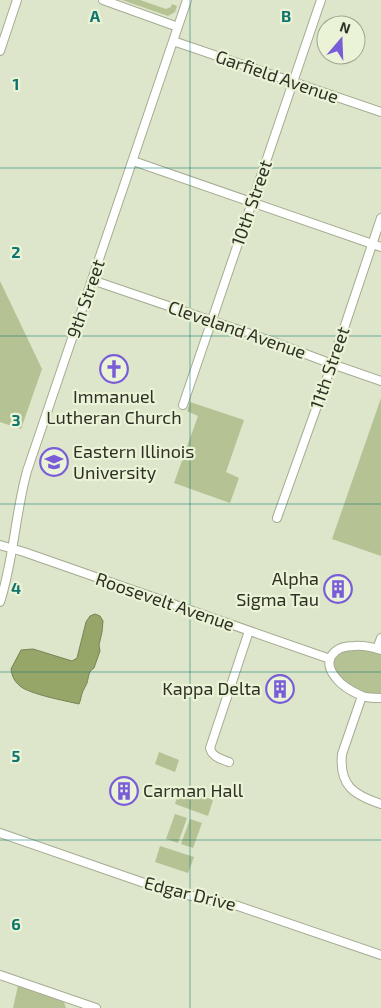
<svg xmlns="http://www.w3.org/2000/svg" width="381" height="1008" font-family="'Exo 2',sans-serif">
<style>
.green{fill:#b5c294}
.water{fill:#96a669;stroke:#768355}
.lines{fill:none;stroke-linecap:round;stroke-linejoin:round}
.minor-casing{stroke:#a4ac92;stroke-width:10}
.minor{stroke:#fff;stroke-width:8}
.grid{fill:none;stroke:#0f766e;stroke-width:1;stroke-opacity:0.55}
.labels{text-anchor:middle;stroke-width:4.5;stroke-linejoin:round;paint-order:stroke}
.street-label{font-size:18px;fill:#2c3025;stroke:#ebf3d7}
.poi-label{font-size:18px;fill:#2c3025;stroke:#ebf3d7;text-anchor:start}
.grid-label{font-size:16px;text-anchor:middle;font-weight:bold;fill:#0f766e;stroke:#ebf3d7;stroke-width:4.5;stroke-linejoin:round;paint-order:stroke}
</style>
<rect width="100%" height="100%" fill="#dde6ca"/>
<path class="green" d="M 122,0 L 140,0 L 166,9 L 171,7 L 172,4 L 177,6 L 175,12 L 168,16 Z
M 0,281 L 42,369 L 21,429 L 0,422 Z
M 381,398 L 381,556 L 332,539 Z
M 190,402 L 244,420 L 226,472 L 239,478 L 230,503 L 174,483 L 198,416 L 187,411 Z
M 349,649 L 367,649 L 381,653 L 381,695 C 373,694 365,693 357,689 C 346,685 322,665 338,653 C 340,651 346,650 349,649 Z
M 159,752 L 179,760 L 175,772 L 155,764 Z
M 180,788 L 213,800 L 208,816 L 175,804 Z
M 175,814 L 187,818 L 178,843 L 166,839 Z
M 190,819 L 202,823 L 193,848 L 181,844 Z
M 160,846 L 194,857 L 188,873 L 155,862 Z
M 19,981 L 62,996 L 66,1008 L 13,1008 Z"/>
<path class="water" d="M 95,614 L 100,616 L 103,621 L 102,632 L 99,645 L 100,651 L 94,668 C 88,672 89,676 87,683 C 86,686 84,688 83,691 C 81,695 81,700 79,704 C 66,701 29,694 20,686 C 14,681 12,676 11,669 L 21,650 L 33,649 L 72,661 L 77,658 L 86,622 L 90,616 Z"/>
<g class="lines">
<defs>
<path id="minor" d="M 103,0 L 178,27
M 173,41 L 381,112
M 0,51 L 17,0
M 133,161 L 381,247
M 92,280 L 271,341 L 332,364 L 381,381
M 183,405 L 321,0
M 277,518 L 332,364 L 381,218
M 0,545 L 24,552 L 330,659
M 0,602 C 14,559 15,514 27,471 L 187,0
M 377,649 L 381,638
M 381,650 C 372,647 364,645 354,646 C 334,646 321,660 336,678 C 342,686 353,692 362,696 C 367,698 375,698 381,698
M 362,696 L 342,754 C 339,786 354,795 381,804
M 229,762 C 221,759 212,757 210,748 L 249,631
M 0,833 L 150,885 L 169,891 L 238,906 L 381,955
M 0,975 L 96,1008"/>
</defs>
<use href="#minor" class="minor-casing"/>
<use href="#minor" class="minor"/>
</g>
<path class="grid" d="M 190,0 L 190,1008M 0,168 L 381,168M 0,336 L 381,336M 0,504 L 381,504M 0,672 L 381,672M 0,840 L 381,840"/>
<defs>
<symbol id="church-ring" viewBox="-11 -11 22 22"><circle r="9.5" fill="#ebf3d7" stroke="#795dd8" stroke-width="1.5"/><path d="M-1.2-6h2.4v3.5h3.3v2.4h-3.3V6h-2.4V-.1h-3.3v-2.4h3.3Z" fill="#795dd8"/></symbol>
<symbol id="university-ring" viewBox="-11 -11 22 22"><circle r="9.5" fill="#ebf3d7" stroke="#795dd8" stroke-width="1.5"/><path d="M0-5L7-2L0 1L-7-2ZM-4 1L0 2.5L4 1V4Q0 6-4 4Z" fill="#795dd8"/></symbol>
<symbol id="building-ring" viewBox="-11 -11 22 22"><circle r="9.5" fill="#ebf3d7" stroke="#795dd8" stroke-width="1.5"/><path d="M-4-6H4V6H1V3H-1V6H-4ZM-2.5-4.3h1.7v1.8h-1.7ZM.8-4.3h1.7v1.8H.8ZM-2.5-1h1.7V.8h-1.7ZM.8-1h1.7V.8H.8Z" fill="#795dd8"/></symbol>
</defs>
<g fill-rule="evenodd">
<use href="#church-ring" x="98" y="353" width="32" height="32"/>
<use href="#university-ring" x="38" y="446" width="32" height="32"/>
<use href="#building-ring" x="322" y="573" width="32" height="32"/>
<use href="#building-ring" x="264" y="673" width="32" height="32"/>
<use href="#building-ring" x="108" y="775" width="32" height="32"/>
</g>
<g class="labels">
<g class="street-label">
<text transform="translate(277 77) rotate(19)" y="6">Garfield Avenue</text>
<text transform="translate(252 203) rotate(-71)" y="6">10th Street</text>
<text transform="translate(86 299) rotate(-71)" y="6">9th Street</text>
<text transform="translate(237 330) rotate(19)" y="6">Cleveland Avenue</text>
<text transform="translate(330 368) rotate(-71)" y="6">11th Street</text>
<text transform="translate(165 602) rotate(19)" y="6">Roosevelt Avenue</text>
<text transform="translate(190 894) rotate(14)" y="6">Edgar Drive</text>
</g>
<g class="poi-label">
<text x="114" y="403" text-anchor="middle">Immanuel<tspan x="114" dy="21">Lutheran Church</tspan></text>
<text x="73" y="458">Eastern Illinois<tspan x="73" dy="21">University</tspan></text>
<text x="319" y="585" text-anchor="end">Alpha<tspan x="319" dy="21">Sigma Tau</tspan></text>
<text x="261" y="695" text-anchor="end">Kappa Delta</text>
<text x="143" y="797">Carman Hall</text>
</g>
</g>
<g class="grid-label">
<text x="95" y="22">A</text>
<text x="286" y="22">B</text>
<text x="16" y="90">1</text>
<text x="16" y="258">2</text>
<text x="16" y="426">3</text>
<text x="16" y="594">4</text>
<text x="16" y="762">5</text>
<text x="16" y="930">6</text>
</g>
<g transform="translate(341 40) rotate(19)"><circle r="24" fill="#ebf3d7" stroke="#9fa590"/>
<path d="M0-4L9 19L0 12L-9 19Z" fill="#795dd8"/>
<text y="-8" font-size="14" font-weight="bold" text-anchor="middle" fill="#2c3025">N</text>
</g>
</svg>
